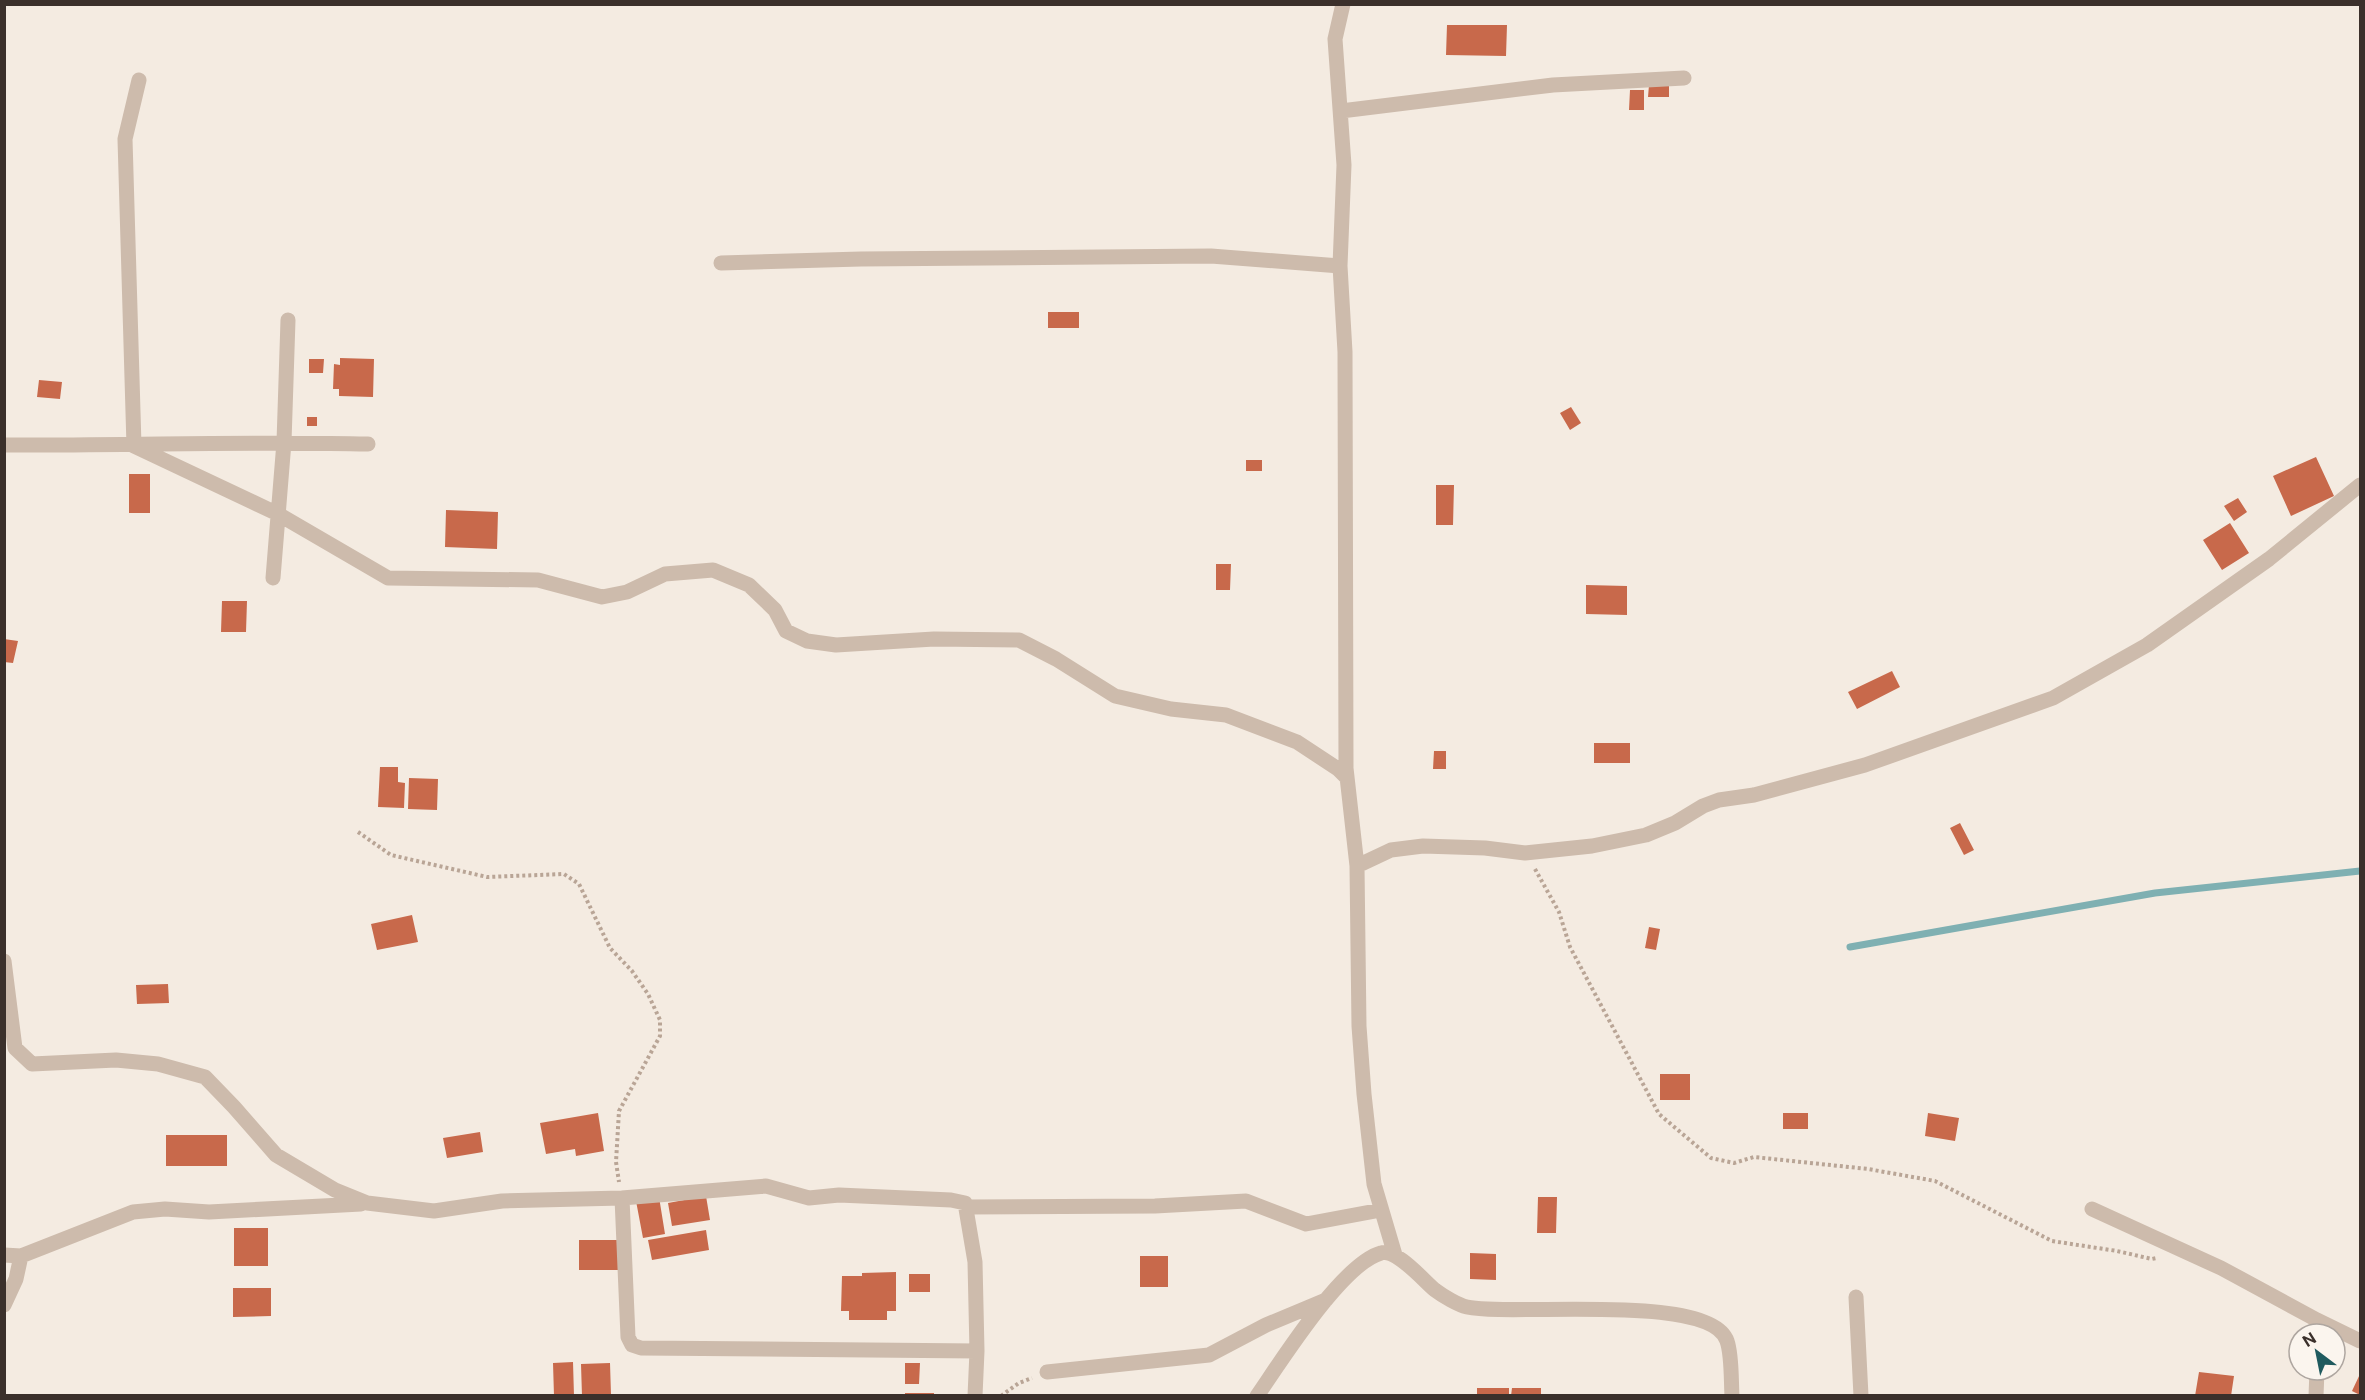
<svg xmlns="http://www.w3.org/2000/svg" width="2365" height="1400" font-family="'Public Sans',sans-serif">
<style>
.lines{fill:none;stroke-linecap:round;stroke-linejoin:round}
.stream{stroke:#7fb0b2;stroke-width:7}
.building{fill:#c8694b}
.path{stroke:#b9a596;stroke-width:4;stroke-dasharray:3 3;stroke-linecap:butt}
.street{stroke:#cdbbac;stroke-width:15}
</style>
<rect width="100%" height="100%" fill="#f4ebe1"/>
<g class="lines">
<path class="stream" d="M 1850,947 L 2155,893 L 2360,871"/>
</g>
<path class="building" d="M 1447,25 L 1507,25 L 1506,56 L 1446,55 Z
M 1649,85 L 1669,85 L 1669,97 L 1648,97 Z
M 1630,90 L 1644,90 L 1644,110 L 1629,110 Z
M 1048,312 L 1079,312 L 1079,328 L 1048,328 Z
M 340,358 L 374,359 L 373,397 L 339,396 L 339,389 L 333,389 L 334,364 L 340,365 Z
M 309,359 L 324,359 L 323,373 L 309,373 Z
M 39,380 L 62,382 L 60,399 L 37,397 Z
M 1571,407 L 1581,423 L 1570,430 L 1560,413 Z
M 307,417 L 317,417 L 317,426 L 307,426 Z
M 2316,457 L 2334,496 L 2291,516 L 2273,476 Z
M 1246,460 L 1262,460 L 1262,471 L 1246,471 Z
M 129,474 L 150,474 L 150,513 L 129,513 Z
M 1436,485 L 1454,485 L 1453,525 L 1436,525 Z
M 2238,498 L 2247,512 L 2234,521 L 2224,506 Z
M 446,510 L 498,512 L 497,549 L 445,547 Z
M 2230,523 L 2249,553 L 2222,570 L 2203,540 Z
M 1216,564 L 1231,564 L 1230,590 L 1216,590 Z
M 1586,585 L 1627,586 L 1627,615 L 1586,614 Z
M 222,601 L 247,601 L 246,632 L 221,632 Z
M 4,639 L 18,641 L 13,663 L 4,662 Z
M 1892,671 L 1900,687 L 1857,709 L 1848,692 Z
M 1594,743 L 1630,743 L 1630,763 L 1594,763 Z
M 1434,751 L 1446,751 L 1446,769 L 1433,769 Z
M 380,767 L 398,767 L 398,782 L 405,783 L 404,808 L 378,807 Z
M 409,778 L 438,779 L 437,810 L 408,809 Z
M 1960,823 L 1974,850 L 1964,855 L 1950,828 Z
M 412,915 L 418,942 L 377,950 L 371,924 Z
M 1649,927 L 1660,929 L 1656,950 L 1645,948 Z
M 168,984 L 169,1003 L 137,1004 L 136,985 Z
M 1660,1074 L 1690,1074 L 1690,1100 L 1660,1100 Z
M 598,1113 L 604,1151 L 576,1156 L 575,1149 L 546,1154 L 540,1123 Z
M 1783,1113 L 1808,1113 L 1808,1129 L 1783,1129 Z
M 1928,1113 L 1959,1118 L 1955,1141 L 1925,1136 Z
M 480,1132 L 483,1152 L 447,1158 L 443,1138 Z
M 166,1135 L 227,1135 L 227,1166 L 166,1166 Z
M 706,1196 L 710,1220 L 672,1226 L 668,1203 Z
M 659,1197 L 665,1234 L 643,1238 L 636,1201 Z
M 1538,1197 L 1557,1197 L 1556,1233 L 1537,1233 Z
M 234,1228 L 268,1228 L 268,1266 L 234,1266 Z
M 706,1230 L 709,1250 L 652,1260 L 648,1240 Z
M 579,1240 L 622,1240 L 622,1270 L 579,1270 Z
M 1470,1253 L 1496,1254 L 1496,1280 L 1470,1279 Z
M 1140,1256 L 1168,1256 L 1168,1287 L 1140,1287 Z
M 896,1272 L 896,1311 L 887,1311 L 887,1320 L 849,1320 L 849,1311 L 841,1311 L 842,1276 L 862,1276 L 862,1273 Z
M 909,1274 L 930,1274 L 930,1292 L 909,1292 Z
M 233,1288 L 271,1288 L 271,1316 L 233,1317 Z
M 573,1362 L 574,1396 L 554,1396 L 553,1363 Z
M 610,1363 L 611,1395 L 582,1396 L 581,1364 Z
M 905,1363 L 920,1363 L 919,1384 L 905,1384 Z
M 2199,1372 L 2234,1376 L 2231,1396 L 2195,1396 Z
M 2360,1374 L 2360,1395 L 2352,1391 Z
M 1477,1388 L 1509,1388 L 1509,1396 L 1477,1396 Z
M 1512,1388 L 1541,1388 L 1541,1396 L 1511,1396 Z
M 905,1393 L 934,1393 L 934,1396 L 905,1396 Z"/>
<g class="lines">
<path class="path" d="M 358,832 L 391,855 L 487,877 L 564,874 L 579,884 L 610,948 L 632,971 L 648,994 L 660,1020 L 660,1036 L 619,1111 L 616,1162 L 619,1182
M 1535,869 L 1559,912 L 1570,947 L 1659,1114 L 1711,1158 L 1734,1163 L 1754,1157 L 1868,1169 L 1935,1181 L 2052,1241 L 2117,1251 L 2152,1259 L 2157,1258
M 1001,1396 L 1019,1383 L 1032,1378"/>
<path class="street" d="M 1343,4 L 1335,39 L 1344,165 L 1340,266 L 1345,352 L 1346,768 L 1357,866 L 1359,1026 L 1364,1094 L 1374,1184 L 1395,1255
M 139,80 L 125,139 L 134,446 L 278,514 L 388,578 L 538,580 L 602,597 L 627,592 L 665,574 L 713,570 L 749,585 L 775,610 L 786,631 L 807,641 L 836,645 L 934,639 L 1019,640 L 1056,659 L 1115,696 L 1171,709 L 1226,715 L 1297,742 L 1338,769 L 1347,778
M 1341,111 L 1553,85 L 1684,78
M 721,263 L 861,259 L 1211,256 L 1340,266
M 4,445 C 126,446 247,441 368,444
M 273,578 L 284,442 L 288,320
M 1357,866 L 1391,850 L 1423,846 L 1485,848 L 1525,853 L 1592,846 L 1646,835 L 1675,823 L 1703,806 L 1719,800 L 1754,795 L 1865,765 L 2053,698 L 2147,645 L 2269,559 L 2360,485
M 4,961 L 15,1048 L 32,1064 L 116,1060 L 158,1064 L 205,1077 L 234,1107 L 276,1155 L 335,1190 L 367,1203 L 434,1211 L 502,1201 L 622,1198 L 766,1186 L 809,1198 L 839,1195 L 951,1200 L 965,1203 L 975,1262 L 977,1351 L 975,1396
M 622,1198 L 628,1337 L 632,1345 L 641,1348 L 977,1351
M 967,1207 L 1155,1206 L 1246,1201 L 1306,1224 L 1381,1210
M 2092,1209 L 2221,1268 L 2317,1320 L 2360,1341
M 4,1255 L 21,1256 L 133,1212 L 165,1209 L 209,1212 L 361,1204
M 1856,1297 L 1861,1396
M 4,1305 L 16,1279 L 21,1256
M 1047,1372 L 1209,1355 L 1266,1325 L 1326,1300
M 1257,1396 C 1282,1360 1342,1264 1381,1253 C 1396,1248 1423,1280 1435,1290 C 1443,1296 1458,1305 1467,1307 C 1513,1317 1711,1292 1727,1341 C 1732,1355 1731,1380 1732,1396
M 2316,1396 L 2317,1370"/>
</g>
<rect width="2365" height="1400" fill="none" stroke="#3b302b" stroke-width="12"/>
<g transform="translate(2317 1352) rotate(328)"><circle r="28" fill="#fbf5ee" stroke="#aea6a0" stroke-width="1.5"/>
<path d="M0-4.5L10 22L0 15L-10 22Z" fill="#1f5a5e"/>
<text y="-9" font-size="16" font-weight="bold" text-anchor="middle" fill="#3b302b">N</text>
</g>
</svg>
